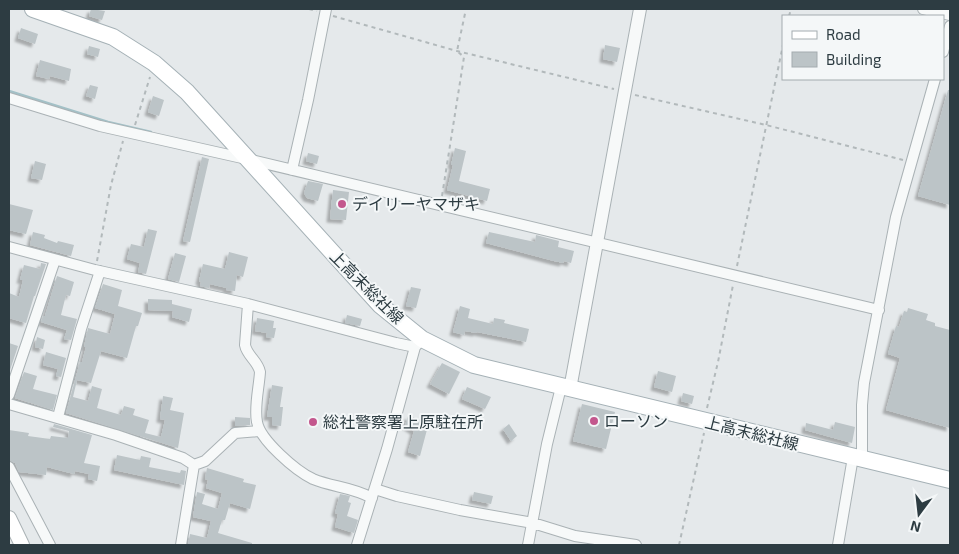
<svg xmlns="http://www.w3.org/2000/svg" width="959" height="554" font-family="'Exo 2','Noto Sans JP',sans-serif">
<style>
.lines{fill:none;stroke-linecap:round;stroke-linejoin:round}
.stream{stroke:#a3c1c7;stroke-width:2.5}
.building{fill:#bcc4c7;filter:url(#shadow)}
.minor-casing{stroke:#aab2b5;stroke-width:12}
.tertiary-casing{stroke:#aab2b5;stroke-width:14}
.secondary-casing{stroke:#aab2b5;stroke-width:16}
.primary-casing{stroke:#a5b1b6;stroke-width:18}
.path{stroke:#b2b9bb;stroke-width:2;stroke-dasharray:4 4;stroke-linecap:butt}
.minor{stroke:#f7f9f9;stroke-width:10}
.tertiary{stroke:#f7f9f9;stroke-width:12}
.secondary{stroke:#fff;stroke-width:14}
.primary{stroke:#fff;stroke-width:16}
.poi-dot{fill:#c3578d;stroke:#f4f7f8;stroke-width:2}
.labels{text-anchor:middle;stroke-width:4;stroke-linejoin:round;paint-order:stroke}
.poi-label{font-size:16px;fill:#2d3c42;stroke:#f4f7f8;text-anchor:start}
.street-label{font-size:16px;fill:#2d3c42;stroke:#f4f7f8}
</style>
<defs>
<filter id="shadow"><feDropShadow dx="-3.5" dy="3.5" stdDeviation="1" flood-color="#0004"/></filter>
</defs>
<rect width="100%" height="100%" fill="#e5e9eb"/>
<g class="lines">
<path class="stream" d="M 9,91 L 108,122 L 151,132"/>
</g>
<path class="building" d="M 91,9 L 105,11 L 102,20 L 89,16 Z
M 21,28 L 38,34 L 35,44 L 18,38 Z
M 605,45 L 620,48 L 617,62 L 603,59 Z
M 89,46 L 100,49 L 98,57 L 87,54 Z
M 40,60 L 71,69 L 69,81 L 50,76 L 49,79 L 36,76 Z
M 90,85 L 98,87 L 95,99 L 86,96 Z
M 948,90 L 950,90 L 950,205 L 918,196 Z
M 153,96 L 164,100 L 159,116 L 148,112 Z
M 455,148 L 466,151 L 459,181 L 490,189 L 487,201 L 447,190 L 453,165 L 451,165 Z
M 308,153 L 319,156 L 317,164 L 306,161 Z
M 202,157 L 209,159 L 190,242 L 183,241 Z
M 35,161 L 46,164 L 42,180 L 31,178 Z
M 308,181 L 323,184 L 318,201 L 307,198 L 304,193 Z
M 333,190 L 349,192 L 346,220 L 330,219 Z
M 9,204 L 33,210 L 26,234 L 9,230 Z
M 148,229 L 157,231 L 146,274 L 138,272 L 140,263 L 127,259 L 131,244 L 144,247 Z
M 33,232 L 45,235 L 44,238 L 57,243 L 58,241 L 74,245 L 71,256 L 30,245 Z
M 489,232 L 535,242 L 536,235 L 559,241 L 558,247 L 574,251 L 571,263 L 564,261 L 563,263 L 554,261 L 486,243 Z
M 229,252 L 248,257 L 243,277 L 237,275 L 235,291 L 226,290 L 227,288 L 210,284 L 209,288 L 200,286 L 201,282 L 199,281 L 203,264 L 225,269 Z
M 175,253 L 186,256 L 179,282 L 168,279 Z
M 41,263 L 46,264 L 35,296 L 34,296 L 26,323 L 9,318 L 9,293 L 19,297 L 23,280 L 20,280 L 24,265 L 40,269 Z
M 57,276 L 74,282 L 70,296 L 66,295 L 61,315 L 77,319 L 71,340 L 64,339 L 67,330 L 41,322 L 43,316 L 45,316 Z
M 103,284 L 122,290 L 118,306 L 142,313 L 138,326 L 136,326 L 127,358 L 101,351 L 91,383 L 77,380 L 73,397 L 88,401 L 92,386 L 102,389 L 97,408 L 121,415 L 124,406 L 135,409 L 133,415 L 149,420 L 145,433 L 161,437 L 165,420 L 160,419 L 163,396 L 173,398 L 170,410 L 184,413 L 178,448 L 66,413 L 80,362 L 82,362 L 86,347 L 84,347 L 88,328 L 110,334 L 115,314 L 95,308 Z
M 411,287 L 421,289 L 416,308 L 406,306 Z
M 148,299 L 172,300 L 172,304 L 192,309 L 189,322 L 172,317 L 173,311 L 148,310 Z
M 460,306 L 470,309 L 468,318 L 493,324 L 494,318 L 505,320 L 504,323 L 529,329 L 526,342 L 477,332 L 476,333 L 465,331 L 464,335 L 453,332 Z
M 908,308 L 928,314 L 926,320 L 935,323 L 935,326 L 950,330 L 950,428 L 886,410 L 900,358 L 888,354 L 896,326 L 899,327 L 904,311 L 907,312 Z
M 347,315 L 362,319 L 360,326 L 345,323 Z
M 257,318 L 274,321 L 273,328 L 276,328 L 274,338 L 266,337 L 267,333 L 255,331 Z
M 37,337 L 45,340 L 43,349 L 35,347 Z
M 9,343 L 18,346 L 10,370 L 9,370 Z
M 46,352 L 66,358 L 61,377 L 56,376 L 58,369 L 43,365 Z
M 442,363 L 460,372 L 449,394 L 430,384 Z
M 658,371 L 676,376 L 672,392 L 654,387 Z
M 24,372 L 37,376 L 33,389 L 57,395 L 53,410 L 15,398 Z
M 272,385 L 283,387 L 280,407 L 283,407 L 281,426 L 272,425 L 272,417 L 267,417 Z
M 467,387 L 491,397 L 485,409 L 462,399 Z
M 683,393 L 694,396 L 692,404 L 681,401 Z
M 582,404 L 615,412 L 606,449 L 573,441 Z
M 408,416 L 429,422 L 420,456 L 408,452 L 414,431 L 405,425 Z
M 235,417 L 250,418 L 250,425 L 235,426 Z
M 835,422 L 855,427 L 852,443 L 805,430 L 806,423 L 833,430 Z
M 54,424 L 92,435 L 84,463 L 100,466 L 97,481 L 88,479 L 89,474 L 75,471 L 74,474 L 47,467 L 46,475 L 19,472 L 15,463 L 9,460 L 9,430 L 29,433 L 28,436 L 50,439 L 51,436 L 68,438 L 69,431 L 53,427 Z
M 509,424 L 517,436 L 511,441 L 503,429 Z
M 117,455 L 140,460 L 141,456 L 151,458 L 149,467 L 180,473 L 181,470 L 186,471 L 184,485 L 114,470 Z
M 207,468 L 244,479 L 243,482 L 256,485 L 250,509 L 230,503 L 225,520 L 222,520 L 218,533 L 252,543 L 252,545 L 188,545 L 190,534 L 207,538 L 211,521 L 193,517 L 197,492 L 205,494 L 202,504 L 218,509 L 222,493 L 206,488 L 208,480 L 205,479 Z
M 474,492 L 493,496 L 491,504 L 472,500 Z
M 340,494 L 350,496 L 348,502 L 351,503 L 347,516 L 358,520 L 354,533 L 335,527 L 338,514 L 335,513 Z"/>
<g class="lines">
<defs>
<path id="minor" d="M 923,9 L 950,15
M 943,52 L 950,26
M 9,98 L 100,126 L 251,160 L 879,310
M 292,170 L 308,100 L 326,9
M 9,247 L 95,270 L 248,304 L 396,343 L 415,347 L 422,339
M 248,304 L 245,345 C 247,356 258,361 260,372 C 259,388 254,407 257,422 C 260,440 296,471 313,479 C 332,487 353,487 372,498
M 9,395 L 55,260
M 9,404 L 116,435 L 183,458 L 194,465 L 181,545
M 58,417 L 81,329 L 100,271
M 862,459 L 862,405 L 864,383 L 896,217 L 935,79
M 194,465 L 205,461 L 235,433 L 259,431
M 9,467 L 50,545
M 375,489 L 397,496 L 460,510 L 533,523 L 575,536 L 636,545
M 357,545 L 387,449 L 415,347
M 528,545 L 547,444 L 561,387
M 838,545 L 853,457"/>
<path id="tertiary" d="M 570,389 L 640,9"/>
<path id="secondary" d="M 9,518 L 22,545"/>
<path id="primary" d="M 33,9 L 113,37 L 154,63 L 187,92 L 380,305 L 422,339 L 474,365 L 950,480"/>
</defs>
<use href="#minor" class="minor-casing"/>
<use href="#tertiary" class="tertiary-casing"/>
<use href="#secondary" class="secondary-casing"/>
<use href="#primary" class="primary-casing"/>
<path class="path" d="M 309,9 L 317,11
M 333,16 L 457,51 L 614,89
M 789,16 L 791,9
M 635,95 L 766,125 L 903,160
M 135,125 L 150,77
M 442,196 L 464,57 L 457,51 L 466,9
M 97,261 L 111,185 L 123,141
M 737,266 L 783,45
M 707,408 L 718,362 L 733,285
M 679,545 L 704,433"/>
<use href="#minor" class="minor"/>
<use href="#tertiary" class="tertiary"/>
<use href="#secondary" class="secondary"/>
<use href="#primary" class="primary"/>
</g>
<g class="poi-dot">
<circle cx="342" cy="204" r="5"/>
<circle cx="594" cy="421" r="5"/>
<circle cx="313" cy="422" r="5"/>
</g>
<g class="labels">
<g class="poi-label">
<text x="352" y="210">デイリーヤマザキ</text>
<text x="604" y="427">ローソン</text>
<text x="323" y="428">総社警察署上原駐在所</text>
</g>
<g class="street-label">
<text transform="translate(367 287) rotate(45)" y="6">上高末総社線</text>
<text transform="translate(752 433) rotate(14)" y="6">上高末総社線</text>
</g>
</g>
<rect width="959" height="554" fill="none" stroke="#2d3c42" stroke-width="20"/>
<rect x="782" y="15" width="162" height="65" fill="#f4f7f8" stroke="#a4acaf"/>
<rect x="792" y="31" width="25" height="8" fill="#ffffff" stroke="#a4acaf"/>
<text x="826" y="40" font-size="15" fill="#2d3c42">Road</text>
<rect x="792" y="52" width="25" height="15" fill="#bcc4c7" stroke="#a4acaf"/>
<text x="826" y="65" font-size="15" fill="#2d3c42">Building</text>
<g transform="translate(919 514) rotate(195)" stroke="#f4f7f8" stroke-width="4" paint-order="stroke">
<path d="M0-4L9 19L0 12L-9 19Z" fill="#2d3c42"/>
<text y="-8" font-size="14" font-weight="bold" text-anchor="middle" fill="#2d3c42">N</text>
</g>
</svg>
